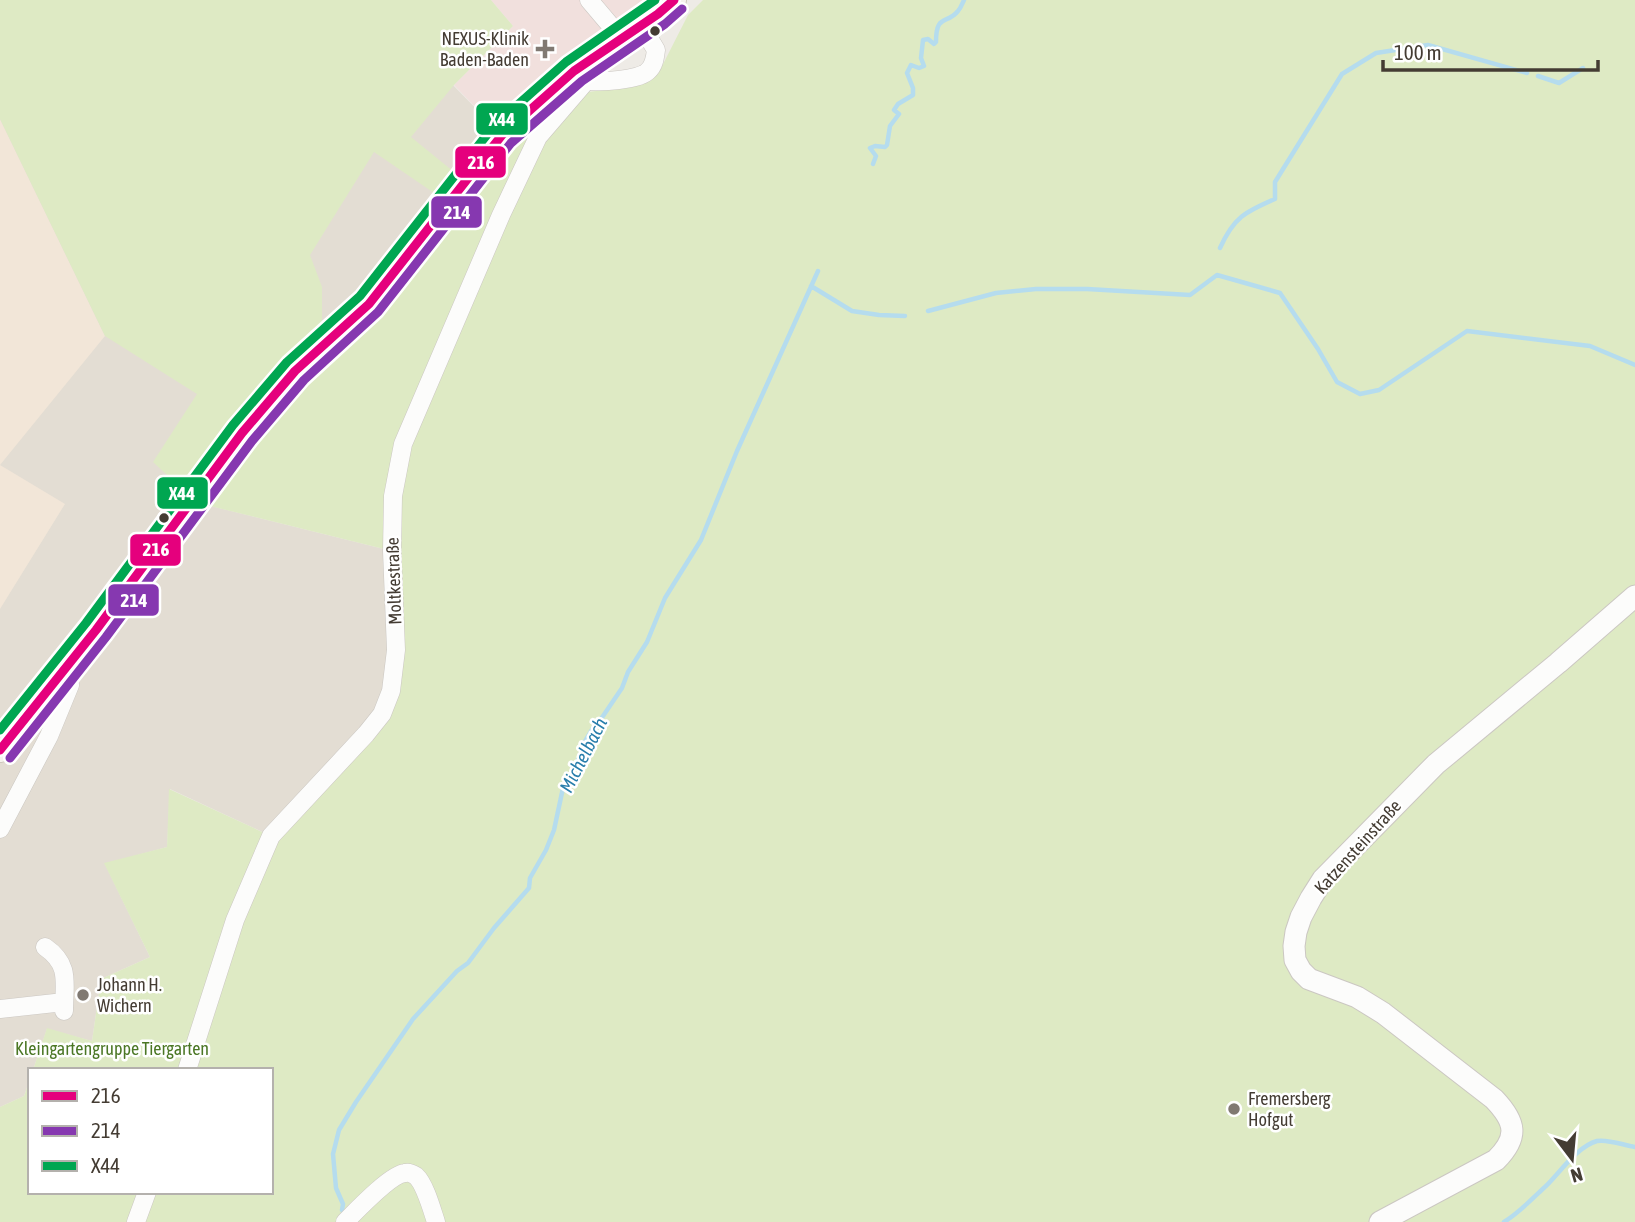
<svg xmlns="http://www.w3.org/2000/svg" width="1635" height="1222" font-family="'Asap Condensed',sans-serif">
<style>
.residential{fill:#e3ddd3}
.commercial{fill:#f2e6d8}
.medical{fill:#f1e0dd}
.green{fill:#deeac4}
.lines{fill:none;stroke-linecap:round;stroke-linejoin:round}
.stream{stroke:#b5dcee;stroke-width:4.5}
.minor-casing{stroke:#cbc7c2;stroke-width:19}
.tertiary-casing{stroke:#cbc7c2;stroke-width:23}
.secondary-casing{stroke:#cec8bd;stroke-width:26}
.minor{stroke:#fcfcfb;stroke-width:18}
.tertiary{stroke:#fcfcfb;stroke-width:21}
.secondary{stroke:#f6f3ed;stroke-width:24}
.bus-1-casing{stroke:#fff;stroke-width:14}
.bus-2-casing{stroke:#fff;stroke-width:14}
.bus-3-casing{stroke:#fff;stroke-width:14}
.bus-1{stroke:#e5007d;stroke-width:9}
.bus-2{stroke:#8638b0;stroke-width:9}
.bus-3{stroke:#00a651;stroke-width:9}
.bus-dot{fill:#443c33;stroke:#fff;stroke-width:2.5}
.poi-dot{fill:#807972;stroke:#fff;stroke-width:2.5}
.labels{text-anchor:middle;stroke-width:5;stroke-linejoin:round;paint-order:stroke}
.poi-label{font-size:18px;fill:#443c33;stroke:#fff;text-anchor:start}
.street-label{font-size:18px;fill:#443c33;stroke:#fff}
.park-label{font-size:18px;fill:#4b7725;stroke:#fff}
.water-label{font-size:19px;font-style:italic;fill:#287eab;stroke:#fff}
.line-badge{stroke:#fff;stroke-width:2.5}
.badge-label{font-size:19px;text-anchor:middle;font-weight:bold;fill:#fff}
</style>
<rect width="100%" height="100%" fill="#eeebe6"/>
<path class="residential" d="M 0,0 L 446,78 L 502,135 L 203,504 L 392,551 L 391,691 L 271,836 L 170,789 L 167,847 L 105,864 L 150,957 L 101,979 L 92,1041 L 47,1029 L 33,1070 L 30,1070 L 30,1079 L 24,1096 L 0,1107 Z"/>
<path class="commercial" d="M 0,119 L 105,336 L 0,465 L 65,504 L 0,609 Z"/>
<path class="medical" d="M 491,0 L 654,0 L 502,135 L 454,85 L 513,26 Z"/>
<path class="green" d="M 0,0 L 491,0 L 513,26 L 454,85 L 411,137 L 454,172 L 437,195 L 374,152 L 310,255 L 322,287 L 322,329 L 181,488 L 153,462 L 197,394 L 105,336 L 0,119 Z
M 703,0 L 1635,0 L 1635,1222 L 0,1222 L 0,1107 L 24,1096 L 30,1079 L 30,1192 L 271,1192 L 271,1070 L 33,1070 L 47,1028 L 92,1041 L 101,979 L 150,957 L 104,863 L 167,847 L 169,789 L 271,836 L 391,691 L 392,551 L 202,504 L 308,371 L 371,314 L 542,107 L 565,117 L 588,92 L 635,86 L 658,74 L 688,15 Z"/>
<g class="lines">
<path class="stream" d="M 1538,76 L 1559,83 L 1583,68
M 873,164 L 876,156 L 870,148 L 875,146 L 885,147 L 887,145 L 890,126 L 899,114 L 894,110 L 898,104 L 913,95 L 913,88 L 907,73 L 911,65 L 919,68 L 924,66 L 921,58 L 923,40 L 928,39 L 934,44 L 936,42 C 936,13 947,25 958,11 C 961,8 962,4 964,0
M 1220,248 C 1234,217 1245,212 1275,199 L 1275,182 L 1342,74 L 1376,53 L 1428,45 L 1527,73
M 811,286 L 852,311 L 879,315 L 905,316
M 928,311 L 996,293 L 1036,289 L 1087,289 L 1190,295 L 1217,275 L 1280,293 L 1318,349 L 1337,382 L 1360,394 L 1379,390 L 1467,331 L 1590,346 L 1635,365
M 345,1214 L 342,1210 L 343,1204 L 336,1188 L 333,1154 L 339,1130 L 356,1102 L 413,1019 L 457,971 L 468,963 L 494,928 L 529,888 L 530,878 L 546,850 L 554,830 L 563,788 L 580,756 L 584,743 L 596,723 L 601,719 L 622,688 L 628,672 L 647,642 L 665,598 L 701,540 L 737,451 L 818,271
M 1504,1222 C 1520,1212 1533,1198 1547,1185 C 1560,1172 1578,1146 1597,1141 C 1608,1139 1623,1145 1635,1147"/>
<defs>
<path id="minor" d="M 589,0 L 622,39
M 577,73 C 580,75 583,78 587,80 C 598,83 640,80 648,71 C 654,66 655,58 656,50 L 641,25
M 0,829 L 49,736 L 70,685 L 63,673
M 45,947 C 71,965 64,983 64,1011
M 0,1009 L 64,1002
M 187,1070 L 235,920 L 271,836 L 366,734 L 382,714 L 391,691 L 396,650 L 392,551 L 393,496 L 403,444 L 501,215 L 538,137 L 587,80
M 136,1222 L 147,1192
M 345,1222 C 356,1211 391,1174 405,1173 C 409,1172 413,1174 416,1176 C 425,1184 432,1210 436,1222"/>
<path id="tertiary" d="M 1380,1222 L 1496,1160 C 1519,1137 1516,1122 1494,1099 L 1383,1013 L 1357,997 L 1309,979 L 1301,971 L 1295,960 L 1294,946 L 1296,932 L 1301,917 L 1311,898 L 1323,879 L 1436,764 L 1558,663 L 1635,596"/>
<path id="secondary" d="M 0,750 L 96,630 L 242,433 L 295,371 L 369,304 L 502,135 L 574,71 L 658,14 L 674,0"/>
</defs>
<use href="#minor" class="minor-casing"/>
<use href="#tertiary" class="tertiary-casing"/>
<use href="#secondary" class="secondary-casing"/>
<use href="#minor" class="minor"/>
<use href="#tertiary" class="tertiary"/>
<use href="#secondary" class="secondary"/>
<defs>
<path id="bus-1" d="M 0,750 L 96,630 L 242,433 L 295,371 L 369,304 L 502,135 L 574,71 L 658,14 L 674,0"/>
<path id="bus-2" d="M 10,758 L 106,637 L 252,441 L 304,380 L 378,312 L 511,143 L 582,81 L 665,24 L 682,9"/>
<path id="bus-3" d="M 0,730 L 86,623 L 233,425 L 287,362 L 360,296 L 493,127 L 566,62 L 655,0"/>
</defs>
<use href="#bus-1" class="bus-1-casing"/>
<use href="#bus-2" class="bus-2-casing"/>
<use href="#bus-3" class="bus-3-casing"/>
<use href="#bus-1" class="bus-1"/>
<use href="#bus-2" class="bus-2"/>
<use href="#bus-3" class="bus-3"/>
</g>
<g class="bus-dot">
<circle cx="655" cy="31" r="6"/>
<circle cx="164" cy="518" r="6"/>
</g>
<g class="poi-dot">
<path d="M541.5 38.5h7v7h7v7h-7v7h-7v-7h-7v-7h7z"/>
<circle cx="83" cy="995" r="7"/>
<circle cx="1234" cy="1109" r="7"/>
</g>
<g class="labels">
<g class="poi-label">
<text x="529" y="45" text-anchor="end">NEXUS-Klinik<tspan x="529" dy="21">Baden-Baden</tspan></text>
<text x="97" y="991">Johann H.<tspan x="97" dy="21">Wichern</tspan></text>
<text x="1248" y="1105">Fremersberg<tspan x="1248" dy="21">Hofgut</tspan></text>
</g>
<g class="street-label">
<text transform="translate(394 581) rotate(-92)" y="6">Moltkestraße</text>
<text transform="translate(1358 847) rotate(-48)" y="6">Katzensteinstraße</text>
</g>
<g class="park-label">
<text x="112" y="1055">Kleingartengruppe Tiergarten</text>
</g>
<g class="water-label">
<text transform="translate(583 755) rotate(-63)" y="7">Michelbach</text>
</g>
</g>
<g class="line-badge">
<rect x="475" y="102" width="54" height="34" rx="7" fill="#00a651"/>
<rect x="454" y="145" width="53" height="34" rx="7" fill="#e5007d"/>
<rect x="430" y="195" width="53" height="34" rx="7" fill="#8638b0"/>
<rect x="156" y="476" width="53" height="34" rx="7" fill="#00a651"/>
<rect x="129" y="533" width="53" height="34" rx="7" fill="#e5007d"/>
<rect x="107" y="583" width="53" height="34" rx="7" fill="#8638b0"/>
</g>
<g class="badge-label">
<text x="502" y="126">X44</text>
<text x="481" y="169">216</text>
<text x="457" y="219">214</text>
<text x="182" y="500">X44</text>
<text x="156" y="556">216</text>
<text x="134" y="607">214</text>
</g>
<rect x="28" y="1068" width="245" height="126" fill="#ffffff" stroke="#b4b1ad" stroke-width="2"/>
<rect x="42" y="1091" width="35" height="10" fill="#e5007d" stroke="#b4b1ad" stroke-width="2"/>
<text x="91" y="1103" font-size="21" fill="#443c33">216</text>
<rect x="42" y="1126" width="35" height="10" fill="#8638b0" stroke="#b4b1ad" stroke-width="2"/>
<text x="91" y="1138" font-size="21" fill="#443c33">214</text>
<rect x="42" y="1161" width="35" height="10" fill="#00a651" stroke="#b4b1ad" stroke-width="2"/>
<text x="91" y="1173" font-size="21" fill="#443c33">X44</text>
<g transform="translate(1572 1159) rotate(164)" stroke="#ffffff" stroke-width="5" paint-order="stroke">
<path d="M0-5L12 26L0 18L-12 26Z" fill="#443c33"/>
<text y="-10" font-size="19" font-weight="bold" text-anchor="middle" fill="#443c33">N</text>
</g>
<path d="M1383 60v10h215v-10" fill="none" stroke="#443c33" stroke-width="3.5"/>
<text x="1394" y="60" font-size="21" fill="#443c33" stroke="#ffffff" stroke-width="5" paint-order="stroke">100 m</text>
</svg>
